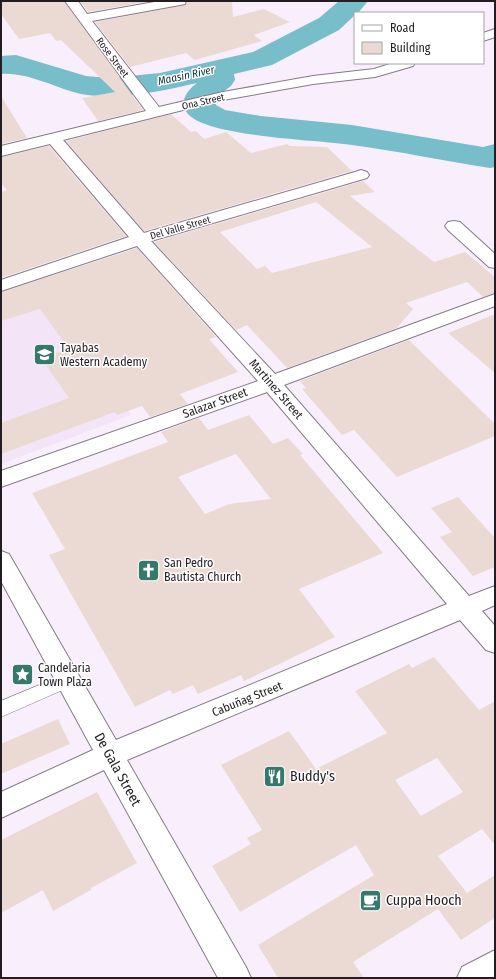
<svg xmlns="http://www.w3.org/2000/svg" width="496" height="979" font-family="'Fira Sans Condensed',sans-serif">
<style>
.built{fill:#f4e4f8}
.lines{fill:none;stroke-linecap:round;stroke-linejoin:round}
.river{fill:#78bdca;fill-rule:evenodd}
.building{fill:#ebdad3;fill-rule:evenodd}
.lane-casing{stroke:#857b87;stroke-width:1}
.street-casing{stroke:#857b87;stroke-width:2}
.lane{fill:#fff;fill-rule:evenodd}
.street{fill:#fff;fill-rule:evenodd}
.labels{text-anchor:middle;stroke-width:3;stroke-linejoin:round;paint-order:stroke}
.far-street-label{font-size:10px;fill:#211d22;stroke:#fff}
.far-water-label{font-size:11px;font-style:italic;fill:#0f3237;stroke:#fff}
.poi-label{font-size:12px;fill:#211d22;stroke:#fff;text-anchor:start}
.street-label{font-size:12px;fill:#211d22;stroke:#fff}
.near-street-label{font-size:14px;fill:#211d22;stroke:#fff}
.near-poi-label{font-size:14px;fill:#211d22;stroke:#fff;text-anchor:start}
</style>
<rect width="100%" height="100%" fill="#f9effc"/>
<path class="built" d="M 35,284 L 131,415 L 1,464 L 1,294 Z"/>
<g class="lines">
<path class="river" d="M 339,1 L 368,1 L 358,13 L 355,13 L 355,15 L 339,30 L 272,65 L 234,74 L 235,80 L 231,86 L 215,98 L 216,105 L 225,110 L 261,116 L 352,125 L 483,147 L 495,144 L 495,167 L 490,168 C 444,161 398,151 352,145 C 318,140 211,137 189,115 C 177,104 187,90 197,83 C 162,91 117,101 81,94 C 55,88 28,72 1,74 L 1,56 L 16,55 L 86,76 L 108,78 L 160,73 L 253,52 L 319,18 Z"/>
</g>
<path class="building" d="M 1,1 L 64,1 L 143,110 L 98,121 L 82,98 L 115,92 L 61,40 L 56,41 L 50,33 L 19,39 L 1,14 Z
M 80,1 L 151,1 L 88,12 Z
M 187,1 L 232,1 L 233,17 L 264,9 L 290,22 L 254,35 L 262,41 L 195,60 L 186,53 L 130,67 L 95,22 L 185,5 Z
M 1,96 L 27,138 L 1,144 Z
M 171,114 L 191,132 L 196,131 L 204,139 L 226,132 L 251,153 L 287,144 L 290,146 L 327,147 L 352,171 L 144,231 L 66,141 Z
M 49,146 L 126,236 L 1,278 L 1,192 L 7,190 L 1,183 L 1,157 Z
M 363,181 L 375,192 L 350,196 L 434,262 L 465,252 L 495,277 L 495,293 L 483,297 L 467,282 L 406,303 L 413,309 L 397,328 L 287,368 L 247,325 L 236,330 L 154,242 ZM 316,202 L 372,247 L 272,273 L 265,266 L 257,269 L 220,232 Z
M 137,248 L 216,337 L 209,339 L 238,372 L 180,394 L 188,404 L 150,417 L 142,406 L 117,415 L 115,412 L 1,454 L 1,423 L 69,398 L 41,358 L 69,349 L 40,309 L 1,321 L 1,292 Z
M 495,314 L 495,373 L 448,333 Z
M 409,340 L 495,424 L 495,436 L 397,477 L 354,430 L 342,435 L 302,389 L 306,388 L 300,381 Z
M 249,415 L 273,444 L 288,438 L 303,454 L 300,455 L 383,553 L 299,589 L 335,637 L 244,681 L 241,675 L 198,694 L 193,685 L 173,694 L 170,690 L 135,707 L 49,555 L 65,549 L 32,493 L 168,442 L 161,432 L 199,418 L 208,430 ZM 236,454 L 271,499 L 229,504 L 205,514 L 178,477 Z
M 458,497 L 495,538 L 495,567 L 473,576 L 440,537 L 452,532 L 431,508 Z
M 434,657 L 479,710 L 495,701 L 495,845 L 482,829 L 438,856 L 467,893 L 495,875 L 495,918 L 461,940 L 438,909 L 353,962 L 364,978 L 278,978 L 258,945 L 374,875 L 356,845 L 240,912 L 212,866 L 251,844 L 247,838 L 262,830 L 221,765 L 289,731 L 316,769 L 387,733 L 355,691 L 409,664 L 412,668 ZM 437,758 L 463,792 L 421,816 L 395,780 Z
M 58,719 L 70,744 L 1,774 L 1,744 Z
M 97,792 L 137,863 L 91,888 L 91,890 L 53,911 L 43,890 L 1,913 L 1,840 Z"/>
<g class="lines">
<defs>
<path id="lane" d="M 68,673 L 74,675 L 77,680 L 74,685 L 1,717 L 1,701 Z"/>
<path id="street" d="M 65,1 L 78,1 L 87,14 L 160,1 L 186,1 L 185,4 L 180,5 L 92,21 L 159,107 L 223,92 L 313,76 L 374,69 L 393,63 L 415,63 L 413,66 L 375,77 L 313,84 L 223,100 L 63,140 L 144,233 L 355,172 L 361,170 L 367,172 L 369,175 L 367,178 L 151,241 L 275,374 L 495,294 L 495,306 L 284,385 L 469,596 L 495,586 L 495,605 L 482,611 L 495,626 L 495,653 L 486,650 L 460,620 L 127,760 L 246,967 L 251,978 L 218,978 L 104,770 L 1,818 L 1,792 L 93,750 L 1,581 L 1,551 L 9,554 L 116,740 L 447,604 L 267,392 L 1,487 L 1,471 L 258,381 L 137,246 L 1,291 L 1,280 L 129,237 L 50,144 L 1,156 L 1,146 L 146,111 Z
M 495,29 L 495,37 L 483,41 L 483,33 Z
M 454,221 L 460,222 L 495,254 L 495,268 L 489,267 L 448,230 L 445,226 L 448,222 Z
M 495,950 L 495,978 L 457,978 L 462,967 Z"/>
</defs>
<use href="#lane" class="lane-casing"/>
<use href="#street" class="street-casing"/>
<use href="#lane" class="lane"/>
<use href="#street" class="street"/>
</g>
<defs>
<symbol id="school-square" viewBox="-11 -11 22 22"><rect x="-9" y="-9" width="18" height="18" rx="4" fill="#36796b" stroke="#fff"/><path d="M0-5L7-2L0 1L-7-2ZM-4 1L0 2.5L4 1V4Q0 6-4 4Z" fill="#fff"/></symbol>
<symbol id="church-square" viewBox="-11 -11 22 22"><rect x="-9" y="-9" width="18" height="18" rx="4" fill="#36796b" stroke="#fff"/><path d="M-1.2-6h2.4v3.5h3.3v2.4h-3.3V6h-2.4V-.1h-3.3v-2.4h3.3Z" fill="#fff"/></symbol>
<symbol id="sight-square" viewBox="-11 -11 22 22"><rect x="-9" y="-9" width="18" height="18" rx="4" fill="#36796b" stroke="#fff"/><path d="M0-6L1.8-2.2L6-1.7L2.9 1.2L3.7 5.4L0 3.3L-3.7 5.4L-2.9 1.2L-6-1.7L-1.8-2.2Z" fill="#fff"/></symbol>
<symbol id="restaurant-square" viewBox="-11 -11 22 22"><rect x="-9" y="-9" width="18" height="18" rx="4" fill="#36796b" stroke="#fff"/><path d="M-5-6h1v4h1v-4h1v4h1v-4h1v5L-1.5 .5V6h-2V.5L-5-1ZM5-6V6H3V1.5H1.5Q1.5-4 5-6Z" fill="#fff"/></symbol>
<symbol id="cafe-square" viewBox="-11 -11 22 22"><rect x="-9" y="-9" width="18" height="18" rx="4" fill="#36796b" stroke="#fff"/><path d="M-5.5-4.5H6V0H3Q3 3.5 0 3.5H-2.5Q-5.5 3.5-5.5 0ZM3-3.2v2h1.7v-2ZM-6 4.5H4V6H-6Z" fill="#fff"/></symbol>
</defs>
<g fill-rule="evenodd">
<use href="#school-square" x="32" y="342" width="25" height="25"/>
<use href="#church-square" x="136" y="558" width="25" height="25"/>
<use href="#sight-square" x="10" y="662" width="25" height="25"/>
<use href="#restaurant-square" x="262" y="764" width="25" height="25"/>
<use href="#cafe-square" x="358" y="888" width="25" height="25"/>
</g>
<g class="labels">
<g class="far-street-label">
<text transform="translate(113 57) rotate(53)" y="4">Rose Street</text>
<text transform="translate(203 101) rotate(-13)" y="4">Ona Street</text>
<text transform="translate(180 227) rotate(-16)" y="4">Del Valle Street</text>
</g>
<g class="far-water-label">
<text transform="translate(186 75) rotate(-12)" y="4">Maasin River</text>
</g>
<g class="poi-label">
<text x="60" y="352">Tayabas<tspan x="60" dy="14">Western Academy</tspan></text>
<text x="164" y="567">San Pedro<tspan x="164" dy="14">Bautista Church</tspan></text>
<text x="38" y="672">Candelaria<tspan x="38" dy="14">Town Plaza</tspan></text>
</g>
<g class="street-label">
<text transform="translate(276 389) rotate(49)" y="4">Martinez Street</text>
<text transform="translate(215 403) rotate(-20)" y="4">Salazar Street</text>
<text transform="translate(247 699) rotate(-22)" y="4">Cabuñag Street</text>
</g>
<g class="near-street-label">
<text transform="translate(118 769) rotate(61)" y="5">De Gala Street</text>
</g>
<g class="near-poi-label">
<text x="290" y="781">Buddy's</text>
<text x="386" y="905">Cuppa Hooch</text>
</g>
</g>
<rect width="496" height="979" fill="none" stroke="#211d22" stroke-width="4"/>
<rect x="354" y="12" width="130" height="52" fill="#ffffff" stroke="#a6a5a7"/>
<rect x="362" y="25" width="20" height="6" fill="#ffffff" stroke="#a6a5a7"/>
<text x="390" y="32" font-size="12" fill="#211d22">Road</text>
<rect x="362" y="42" width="20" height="12" fill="#ebdad3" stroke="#a6a5a7"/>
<text x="390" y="52" font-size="12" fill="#211d22">Building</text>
</svg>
